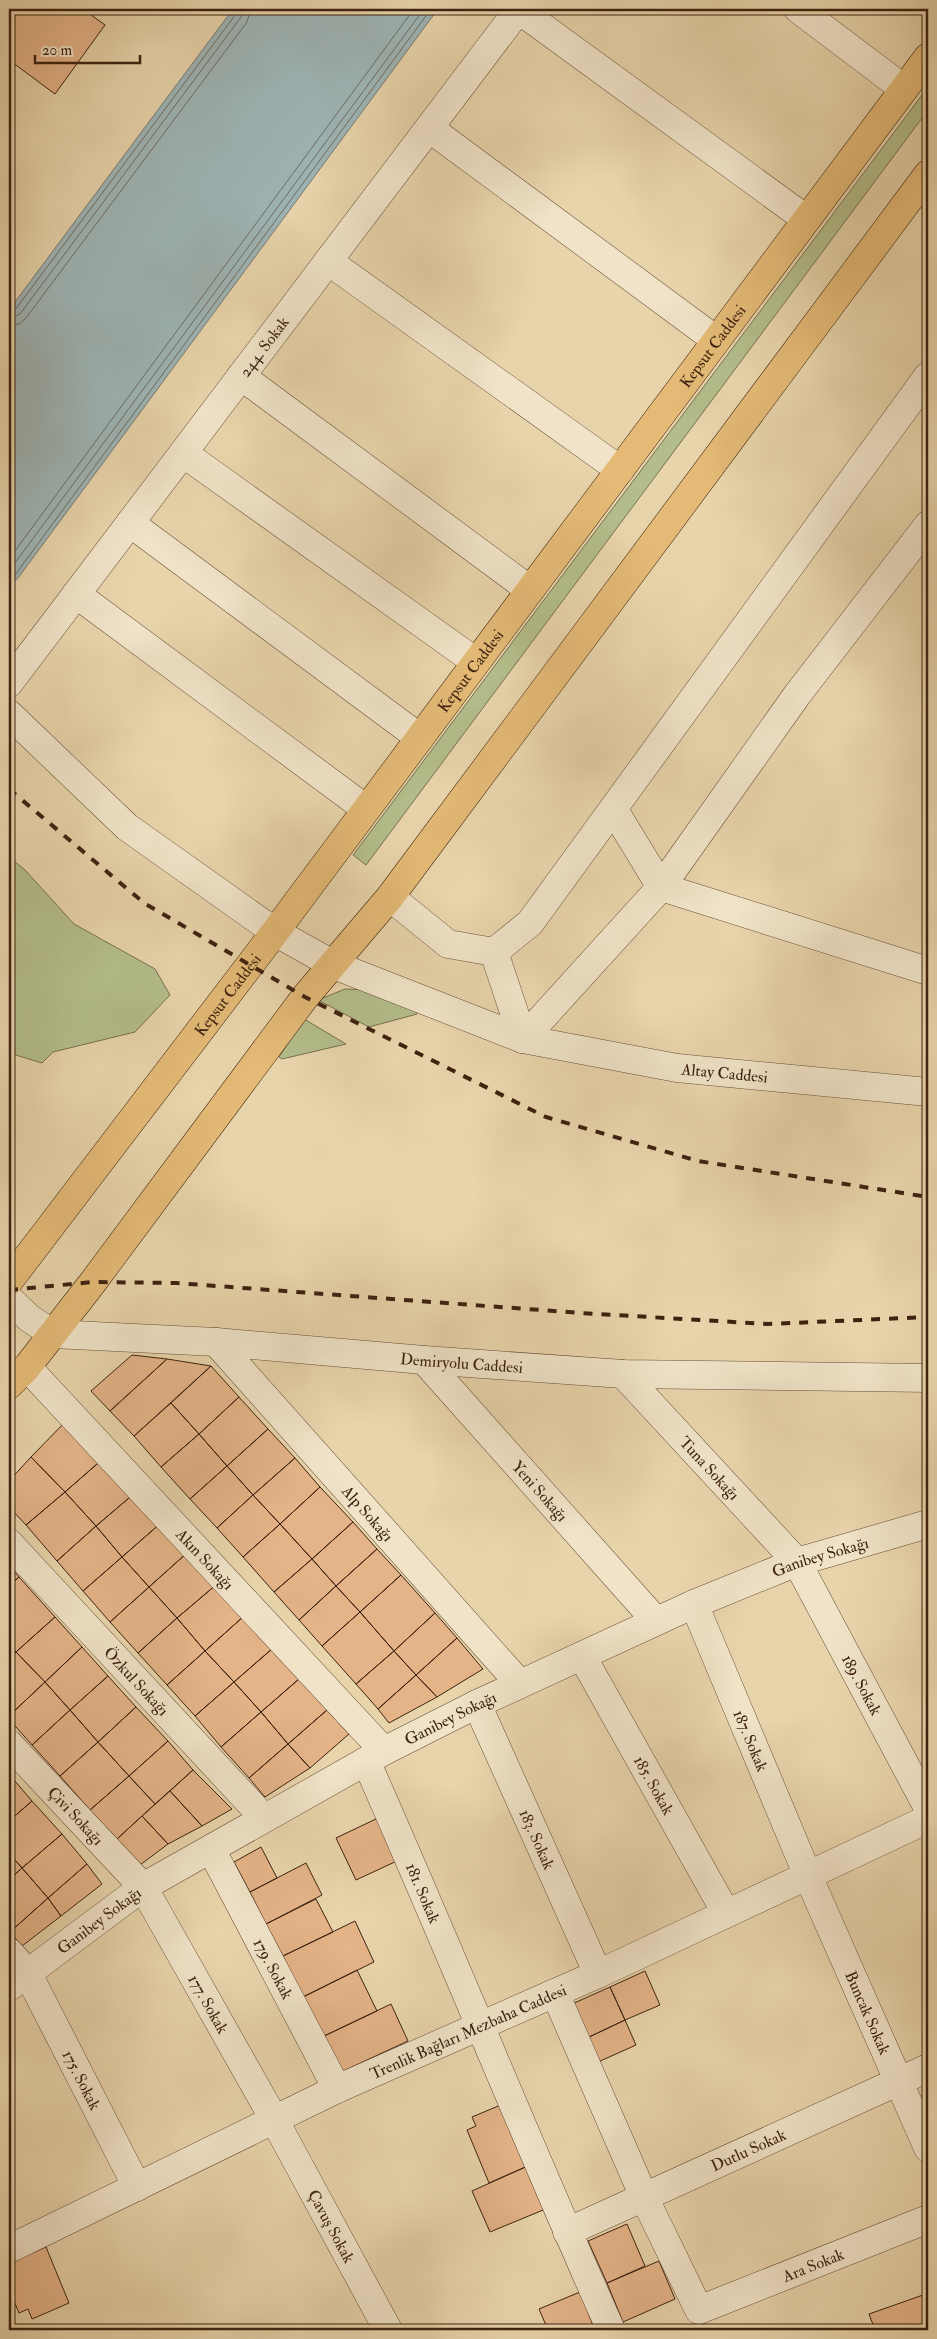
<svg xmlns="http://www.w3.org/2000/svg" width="937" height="2339" font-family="'IM FELL Double Pica',serif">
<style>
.green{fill:#b3bd8b;stroke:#78704e}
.water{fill:#9eb5b6;stroke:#777a74}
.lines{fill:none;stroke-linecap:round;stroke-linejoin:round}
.shore{stroke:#6e6c63;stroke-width:1}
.building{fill:#e4b388;stroke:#3d2210}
.minor-casing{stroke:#684e37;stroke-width:29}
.major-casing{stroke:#3d2210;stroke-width:29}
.minor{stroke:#f0e3c8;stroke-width:28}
.major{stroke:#e4ba76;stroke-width:28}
.rail{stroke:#3d2210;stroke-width:4;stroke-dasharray:9 9;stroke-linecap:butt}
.labels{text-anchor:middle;stroke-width:4;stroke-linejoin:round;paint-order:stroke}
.street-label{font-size:16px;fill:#3d2210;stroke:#f0e3c8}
</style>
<rect width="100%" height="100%" fill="#e8d4ab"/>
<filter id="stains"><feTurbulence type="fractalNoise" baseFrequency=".004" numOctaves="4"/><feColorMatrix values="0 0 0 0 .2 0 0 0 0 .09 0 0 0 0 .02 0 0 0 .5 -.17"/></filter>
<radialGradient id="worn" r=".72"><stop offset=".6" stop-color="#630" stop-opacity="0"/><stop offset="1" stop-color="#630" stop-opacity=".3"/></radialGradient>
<path class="green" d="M 928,87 L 928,110 L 366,865 L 353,855 Z
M 9,857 L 25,870 L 74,924 L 155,969 L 170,995 L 135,1032 L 53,1052 L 42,1063 L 9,1053 Z
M 345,989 L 366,990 L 413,1009 L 417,1014 L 369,1027 L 318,1000 Z
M 304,1019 L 346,1044 L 282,1059 L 279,1057 Z"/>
<path class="water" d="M 233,9 L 438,9 L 18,578 L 9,586 L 9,310 Z"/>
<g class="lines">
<path class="shore" d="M 9,313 L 15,310 L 236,14 L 237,9
M 9,319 L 20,314 L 241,17 L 243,9
M 9,326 L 19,324 L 26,318 L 247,22 L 251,9
M 9,559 L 414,9
M 9,571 L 424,9
M 9,580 L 15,575 L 431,9"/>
</g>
<path class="building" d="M 11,9 L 83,9 L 105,25 L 55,94 L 9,60 L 9,12 Z
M 132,1355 L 167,1359 L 110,1411 L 91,1391 Z
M 167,1359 L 211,1366 L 134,1436 L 110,1411 Z
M 211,1366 L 239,1397 L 199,1434 L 171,1403 Z
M 239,1397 L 268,1429 L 227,1466 L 199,1434 Z
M 171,1403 L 199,1434 L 161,1467 L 134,1436 Z
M 69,1418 L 105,1457 L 65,1492 L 31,1457 Z
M 268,1429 L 295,1458 L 253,1495 L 227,1466 Z
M 199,1434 L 227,1466 L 190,1499 L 161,1467 Z
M 31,1457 L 65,1492 L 26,1525 L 9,1507 L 9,1481 Z
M 105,1457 L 136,1492 L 96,1526 L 65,1492 Z
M 295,1458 L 320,1487 L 280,1524 L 253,1495 Z
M 227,1466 L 253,1495 L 217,1528 L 190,1499 Z
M 320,1487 L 353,1522 L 312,1559 L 280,1524 Z
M 65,1492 L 96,1526 L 57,1561 L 26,1525 Z
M 136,1492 L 162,1522 L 122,1557 L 96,1526 Z
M 253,1495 L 280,1524 L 243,1557 L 217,1528 Z
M 162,1522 L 188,1552 L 149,1587 L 122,1557 Z
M 353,1522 L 377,1549 L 336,1586 L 312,1559 Z
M 280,1524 L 312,1559 L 274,1592 L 243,1557 Z
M 96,1526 L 122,1557 L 83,1591 L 57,1561 Z
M 377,1549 L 401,1575 L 360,1612 L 336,1586 Z
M 188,1552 L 217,1584 L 177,1618 L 149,1587 Z
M 122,1557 L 149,1587 L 110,1622 L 83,1591 Z
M 312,1559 L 336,1586 L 299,1620 L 274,1592 Z
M 9,1565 L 19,1577 L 9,1586 Z
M 401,1575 L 435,1613 L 394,1651 L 360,1612 Z
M 19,1577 L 55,1617 L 16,1652 L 9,1644 L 9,1586 Z
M 217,1584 L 244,1616 L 205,1651 L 177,1618 Z
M 336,1586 L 360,1612 L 322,1646 L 299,1620 Z
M 149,1587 L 177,1618 L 138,1653 L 110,1622 Z
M 360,1612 L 394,1651 L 356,1684 L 322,1646 Z
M 435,1613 L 457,1638 L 416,1675 L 394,1651 Z
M 244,1616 L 273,1648 L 234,1682 L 205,1651 Z
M 55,1617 L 82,1647 L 45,1682 L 16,1652 Z
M 177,1618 L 205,1651 L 167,1685 L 138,1653 Z
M 457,1638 L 483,1669 L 437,1697 L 416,1675 Z
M 9,1644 L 16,1652 L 9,1659 Z
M 82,1647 L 108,1676 L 70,1710 L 45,1682 Z
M 273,1648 L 299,1679 L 261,1712 L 234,1682 Z
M 205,1651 L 234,1682 L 195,1716 L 167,1685 Z
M 394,1651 L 416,1675 L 378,1709 L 356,1684 Z
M 16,1652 L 45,1682 L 9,1716 L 9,1659 Z
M 416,1675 L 437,1697 L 389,1723 L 378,1709 Z
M 108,1676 L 136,1707 L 98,1742 L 70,1710 Z
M 299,1679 L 327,1710 L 288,1744 L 261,1712 Z
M 45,1682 L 70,1710 L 32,1745 L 9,1719 L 9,1716 Z
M 234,1682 L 261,1712 L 221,1747 L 195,1716 Z
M 136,1707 L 168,1741 L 129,1776 L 98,1742 Z
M 70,1710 L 98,1742 L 60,1776 L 32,1745 Z
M 327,1710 L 349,1734 L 310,1768 L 288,1744 Z
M 261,1712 L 288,1744 L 249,1778 L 221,1747 Z
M 168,1741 L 193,1770 L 155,1804 L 129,1776 Z
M 98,1742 L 129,1776 L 90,1810 L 60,1776 Z
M 288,1744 L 310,1768 L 265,1797 L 249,1778 Z
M 193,1770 L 232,1809 L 202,1826 L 170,1791 Z
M 9,1774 L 32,1801 L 9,1821 Z
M 129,1776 L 155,1804 L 117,1839 L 90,1810 Z
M 170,1791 L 202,1826 L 168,1844 L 142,1816 Z
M 32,1801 L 62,1834 L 22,1868 L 9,1853 L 9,1821 Z
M 142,1816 L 168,1844 L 140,1865 L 117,1839 Z
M 378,1818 L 399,1860 L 356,1880 L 336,1838 Z
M 62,1834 L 87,1864 L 48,1898 L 22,1868 Z
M 261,1847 L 277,1878 L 250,1892 L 234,1862 Z
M 9,1853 L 22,1868 L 9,1880 Z
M 306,1863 L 322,1895 L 266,1924 L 250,1892 Z
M 87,1864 L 102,1884 L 61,1916 L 48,1898 Z
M 22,1868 L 48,1898 L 10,1932 L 9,1880 Z
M 48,1898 L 61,1916 L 22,1946 L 10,1932 Z
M 316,1899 L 333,1932 L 283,1956 L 266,1924 Z
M 355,1921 L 374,1962 L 303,1997 L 283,1956 Z
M 357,1970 L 377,2011 L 322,2037 L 303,1997 Z
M 645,1971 L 660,2005 L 625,2020 L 610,1987 Z
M 610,1987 L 625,2020 L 587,2038 L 572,2004 Z
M 391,2004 L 408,2041 L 339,2073 L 322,2037 Z
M 625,2020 L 636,2045 L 598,2062 L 587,2038 Z
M 503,2104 L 530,2165 L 489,2183 L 467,2130 L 476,2126 L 472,2117 Z
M 530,2165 L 548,2208 L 490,2232 L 472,2191 Z
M 627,2224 L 645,2266 L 607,2283 L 588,2241 Z
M 46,2247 L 69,2303 L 32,2319 L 28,2309 L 19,2313 L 9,2289 L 9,2263 Z
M 659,2261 L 675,2299 L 623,2322 L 607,2283 Z
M 580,2292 L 594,2328 L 589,2330 L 548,2330 L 539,2309 Z
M 923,2295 L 928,2311 L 928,2330 L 875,2330 L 869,2314 Z"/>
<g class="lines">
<defs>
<g id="minor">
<path d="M 798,9 L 904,89"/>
<path d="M 519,10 L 806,219"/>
<path d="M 429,128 L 716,340"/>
<path d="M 328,261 L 620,470"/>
<path d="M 241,376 L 530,590"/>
<path d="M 183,453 L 476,662"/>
<path d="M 130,523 L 420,738"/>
<path d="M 76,594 L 366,809"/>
<path id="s1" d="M 9,683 L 519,9"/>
<path id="s2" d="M 9,714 L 127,827 L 275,932 L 334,965 L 523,1039 L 677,1068 L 928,1092"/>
<path d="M 614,810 L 661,887 L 928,971"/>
<path d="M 390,897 L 448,944 L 494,952 L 530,923 L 928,376"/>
<path d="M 494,952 L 523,1039"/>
<path d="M 523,1039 L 661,887 L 797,695 L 928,525"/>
<path id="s3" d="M 9,1299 L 29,1318 L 53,1334 L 216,1342 L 424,1360 L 623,1374 L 928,1378"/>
<path id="s4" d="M 216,1342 L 520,1684"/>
<path id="s5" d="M 424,1360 L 656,1621"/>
<path id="s6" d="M 27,1367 L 384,1751"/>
<path id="s7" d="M 623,1374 L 797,1562 L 928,1808"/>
<path id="s8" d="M 9,1543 L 264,1818"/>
<path id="s9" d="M 694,1604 L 808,1876 L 928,2148"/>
<path id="s10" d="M 582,1656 L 726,1913"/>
<path id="s11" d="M 477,1704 L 598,1974"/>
<path id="s12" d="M 9,1744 L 143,1887 L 275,2121 L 388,2330"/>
<path id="s13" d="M 366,1761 C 450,1950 527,2142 611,2330"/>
<path id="s14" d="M 211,1849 L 337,2089"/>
<path id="s15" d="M 9,1952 L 27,1972 L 137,2187"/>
<path id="s16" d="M 9,1987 L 143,1887 L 384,1751 L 477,1704 L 694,1604 L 797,1562 L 928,1524"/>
<path id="s17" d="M 555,1993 L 644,2197 L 699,2310 L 928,2219"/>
<path id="s18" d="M 567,2232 L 928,2068"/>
<path id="s19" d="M 9,2249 L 337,2089 L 598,1974 L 928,1819"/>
</g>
<g id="major">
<path id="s20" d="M 9,1281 L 275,932 L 928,57"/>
<path d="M 9,1385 L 27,1367 L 93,1282 L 305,997 L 390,897 L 928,174"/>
</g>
</defs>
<use href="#minor" class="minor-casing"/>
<use href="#major" class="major-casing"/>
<use href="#minor" class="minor"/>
<use href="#major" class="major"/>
<path class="rail" d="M 9,789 L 144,903 L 305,997 L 546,1117 L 698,1161 L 928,1197
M 9,1290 L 93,1282 L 176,1283 L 581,1313 L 768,1324 L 928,1317"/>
</g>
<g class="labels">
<g class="street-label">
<text dy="6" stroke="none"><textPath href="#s20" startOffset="1170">Kepsut Caddesi</textPath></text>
<text dy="6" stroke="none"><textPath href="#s1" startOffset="422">244. Sokak</textPath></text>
<text dy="6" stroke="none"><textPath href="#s20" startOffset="765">Kepsut Caddesi</textPath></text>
<text dy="6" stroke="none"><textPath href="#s20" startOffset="360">Kepsut Caddesi</textPath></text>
<text dy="6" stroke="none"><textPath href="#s2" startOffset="820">Altay Caddesi</textPath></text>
<text dy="6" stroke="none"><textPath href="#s3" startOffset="466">Demiryolu Caddesi</textPath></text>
<text dy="6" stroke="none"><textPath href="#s7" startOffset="128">Tuna Sokağı</textPath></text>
<text dy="6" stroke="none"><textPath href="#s5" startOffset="175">Yeni Sokağı</textPath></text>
<text dy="6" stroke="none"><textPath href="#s4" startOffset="229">Alp Sokağı</textPath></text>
<text dy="6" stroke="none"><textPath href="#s16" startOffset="922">Ganibey Sokağı</textPath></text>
<text dy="6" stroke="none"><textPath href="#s6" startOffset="262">Akın Sokağı</textPath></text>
<text dy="6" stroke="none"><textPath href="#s8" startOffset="188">Özkul Sokağı</textPath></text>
<text dy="6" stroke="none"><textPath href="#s7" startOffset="395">189. Sokak</textPath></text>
<text dy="6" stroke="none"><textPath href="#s16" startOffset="518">Ganibey Sokağı</textPath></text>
<text dy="6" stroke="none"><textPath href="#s9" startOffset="148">187. Sokak</textPath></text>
<text dy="6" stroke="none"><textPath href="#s10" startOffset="148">185. Sokak</textPath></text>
<text dy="6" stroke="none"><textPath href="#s12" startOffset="98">Çivi Sokağı</textPath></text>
<text dy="6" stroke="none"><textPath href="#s11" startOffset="148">183. Sokak</textPath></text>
<text dy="6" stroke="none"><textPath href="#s13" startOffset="144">181. Sokak</textPath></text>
<text dy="6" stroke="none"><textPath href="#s16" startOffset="112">Ganibey Sokağı</textPath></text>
<text dy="6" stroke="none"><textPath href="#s14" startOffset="135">179. Sokak</textPath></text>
<text dy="6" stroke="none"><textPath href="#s12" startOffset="330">177. Sokak</textPath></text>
<text dy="6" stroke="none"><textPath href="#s9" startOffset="444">Buncak Sokak</textPath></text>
<text dy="6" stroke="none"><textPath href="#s19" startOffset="508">Trenlik Bağları Mezbaha Caddesi</textPath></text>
<text dy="6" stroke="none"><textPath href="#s15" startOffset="148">175. Sokak</textPath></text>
<text dy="6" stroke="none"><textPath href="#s18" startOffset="199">Dutlu Sokak</textPath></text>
<text dy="6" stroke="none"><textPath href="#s12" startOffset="584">Çavuş Sokak</textPath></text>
<text dy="6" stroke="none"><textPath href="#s17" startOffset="471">Ara Sokak</textPath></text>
</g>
</g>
<rect width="937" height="2339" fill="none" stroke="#e8d4ab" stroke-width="30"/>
<rect x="10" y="10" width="917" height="2319" fill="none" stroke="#3d2210" stroke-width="2.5"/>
<rect x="15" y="15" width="907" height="2309" fill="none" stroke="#3d2210"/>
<path d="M35 55v8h105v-8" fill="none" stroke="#3d2210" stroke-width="2.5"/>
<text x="42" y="55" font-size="15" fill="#3d2210" stroke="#f0e3c8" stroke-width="4" paint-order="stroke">20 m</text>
<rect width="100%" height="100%" filter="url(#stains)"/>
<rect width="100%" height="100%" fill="url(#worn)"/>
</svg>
